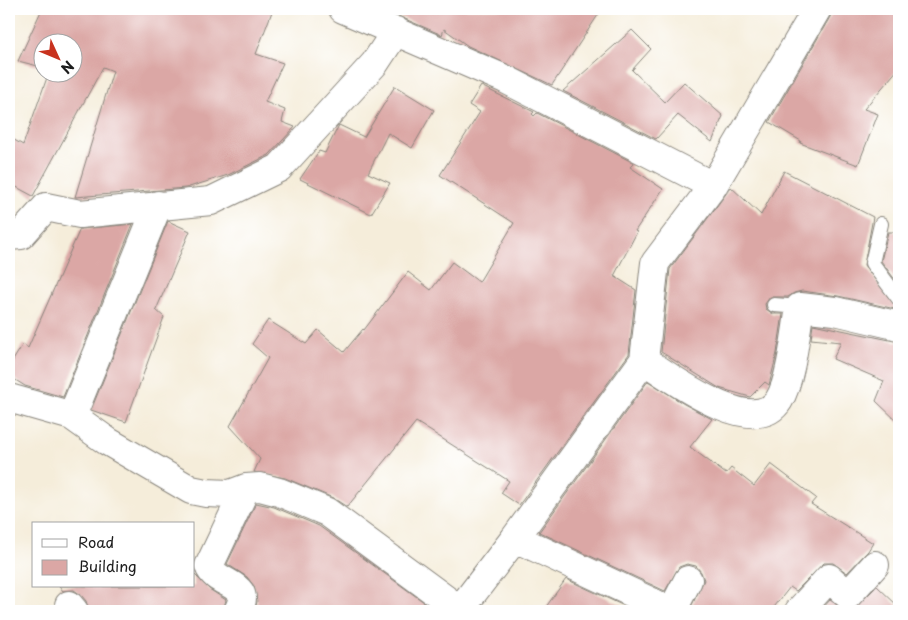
<svg xmlns="http://www.w3.org/2000/svg" width="908" height="620" font-family="'Playpen Sans',sans-serif">
<style>
.building{fill:#dba7a5}
.lines{fill:none;stroke-linecap:round;stroke-linejoin:round}
.lane-casing{stroke:#88847b;stroke-width:16}
.street-casing{stroke:#88847b;stroke-width:30}
.lane{stroke:#fff;stroke-width:14}
.street{stroke:#fff;stroke-width:28}
</style>
<rect width="100%" height="100%" fill="#fff"/>
<filter id="ink" filterUnits="userSpaceOnUse"><feTurbulence type="fractalNoise" baseFrequency=".02" numOctaves="2"/><feDisplacementMap in="SourceGraphic" scale="10" xChannelSelector="R" yChannelSelector="G"/><feConvolveMatrix kernelMatrix="1 2 1 2 8 2 1 2 1" color-interpolation-filters="sRGB"/></filter>
<filter id="wash" filterUnits="userSpaceOnUse"><feTurbulence type="fractalNoise" baseFrequency=".0096" numOctaves="4" result="noise"/><feDisplacementMap in="SourceGraphic" scale="20" xChannelSelector="R" yChannelSelector="G"/><feGaussianBlur stdDeviation="1.12" result="paint"/><feColorMatrix in="noise" values="0 0 0 0 0 0 0 0 0 0 0 0 0 0 0 0 0 1.4 0 .05"/><feComposite in="paint" operator="in"/></filter>
<g filter="url(#wash)">
<rect width="100%" height="100%" fill="#f5edda"/>
<g id="blocks">
<path class="building" d="M 42,9 L 273,9 L 256,54 L 283,63 L 265,102 L 285,110 L 282,122 L 295,127 L 269,155 L 228,175 L 186,188 L 75,197 L 113,71 L 103,67 L 33,196 L 9,183 L 9,137 L 23,145 L 49,72 L 72,72 L 72,42 L 42,42 L 42,67 L 18,61 Z
M 382,9 L 602,9 L 552,85 L 468,46 L 444,29 L 442,35 Z
M 833,9 L 899,9 L 899,68 L 864,109 L 878,114 L 858,165 L 800,143 L 801,141 L 769,122 L 830,17 Z
M 632,30 L 651,49 L 632,70 L 665,102 L 684,82 L 723,116 L 712,142 L 678,115 L 656,139 L 563,91 Z
M 395,86 L 434,110 L 412,148 L 388,133 L 368,173 L 390,183 L 371,214 L 300,179 L 319,151 L 325,153 L 339,125 L 364,137 Z
M 481,86 L 534,112 L 532,114 L 534,116 L 537,113 L 634,163 L 630,167 L 663,189 L 635,231 L 637,232 L 614,276 L 636,290 L 629,354 L 519,505 L 501,493 L 509,481 L 416,422 L 347,507 L 333,498 L 285,478 L 254,472 L 260,459 L 230,426 L 268,358 L 252,344 L 268,320 L 306,344 L 318,330 L 344,352 L 363,329 L 364,330 L 408,272 L 431,290 L 452,262 L 479,282 L 514,223 L 440,175 L 480,112 L 469,105 Z
M 784,171 L 873,217 L 864,265 L 896,307 L 895,309 L 838,296 L 802,291 L 794,293 L 788,297 L 770,297 L 765,304 L 766,309 L 773,314 L 783,314 L 777,353 L 769,385 L 765,382 L 750,397 L 719,388 L 661,352 L 670,269 L 731,187 L 761,215 Z
M 168,221 L 190,231 L 156,310 L 164,317 L 126,422 L 91,410 Z
M 133,224 L 63,397 L 25,386 L 9,376 L 9,367 L 23,344 L 28,348 L 80,229 Z
M 888,232 L 899,232 L 899,285 L 881,261 Z
M 813,324 L 899,342 L 899,423 L 876,401 L 884,381 L 833,359 L 841,342 L 811,339 Z
M 648,381 L 684,404 L 712,419 L 690,447 L 726,474 L 731,468 L 754,486 L 771,464 L 816,498 L 811,504 L 873,543 L 868,551 L 847,573 L 833,563 L 824,563 L 796,591 L 790,587 L 771,611 L 689,611 L 704,580 L 701,572 L 696,566 L 687,564 L 679,567 L 665,591 L 539,532 Z
M 256,503 L 274,507 L 319,526 L 428,605 L 423,611 L 255,611 L 257,601 L 254,586 L 247,577 L 227,564 Z
M 194,574 L 209,589 L 226,600 L 223,611 L 89,611 L 86,601 L 81,595 L 74,590 L 63,591 L 59,586 L 194,586 Z
M 566,579 L 635,611 L 543,611 Z
M 877,586 L 899,607 L 899,611 L 821,610 L 830,600 L 844,610 L 853,610 Z"/>
</g>
</g>
<g filter="url(#ink)">
<use href="#blocks" fill-opacity="0" stroke="#88847b" stroke-width="1"/>
<g class="lines">
<defs>
<path id="lane" d="M 881,224 L 872,263 L 899,299
M 774,305 L 800,307"/>
<path id="street" d="M 343,9 L 505,79 L 713,186
M 9,236 L 21,235 L 46,207 L 80,214 L 211,201 L 279,168 L 375,63 L 396,31
M 644,360 C 671,378 754,440 779,400 C 791,381 796,331 800,307 L 835,311 L 899,326
M 9,398 L 72,416 L 107,441 L 191,490 L 206,493 L 230,494 L 246,488 L 260,487 L 279,492 L 327,512 L 460,610
M 72,416 L 158,205
M 515,538 L 656,604 L 667,611
M 69,605 L 74,611
M 238,611 C 254,582 216,586 209,566 L 246,488
M 459,611 L 515,538 L 644,360 L 655,263 L 713,186 L 817,9
M 672,611 L 688,580
M 799,611 L 829,578 L 848,595 L 875,565"/>
</defs>
<use href="#lane" class="lane-casing"/>
<use href="#street" class="street-casing"/>
<use href="#lane" class="lane"/>
<use href="#street" class="street"/>
</g>
</g>
<rect width="908" height="620" fill="none" stroke="#fff" stroke-width="30"/>
<rect x="32" y="522" width="162" height="65" fill="#ffffff" stroke="#a4a4a4"/>
<rect x="42" y="539" width="25" height="8" fill="#ffffff" stroke="#a4a4a4"/>
<text x="78" y="548" font-size="15" fill="#1c1c1c">Road</text>
<rect x="42" y="560" width="25" height="15" fill="#dba7a5" stroke="#a4a4a4"/>
<text x="78" y="572" font-size="15" fill="#1c1c1c">Building</text>
<g transform="translate(58 58) rotate(134)"><circle r="24" fill="#ffffff" stroke="#a4a4a4"/>
<path d="M0-4L9 19L0 12L-9 19Z" fill="#c8321e"/>
<text y="-8" font-size="14" font-weight="bold" text-anchor="middle" fill="#1c1c1c">N</text>
</g>
</svg>
